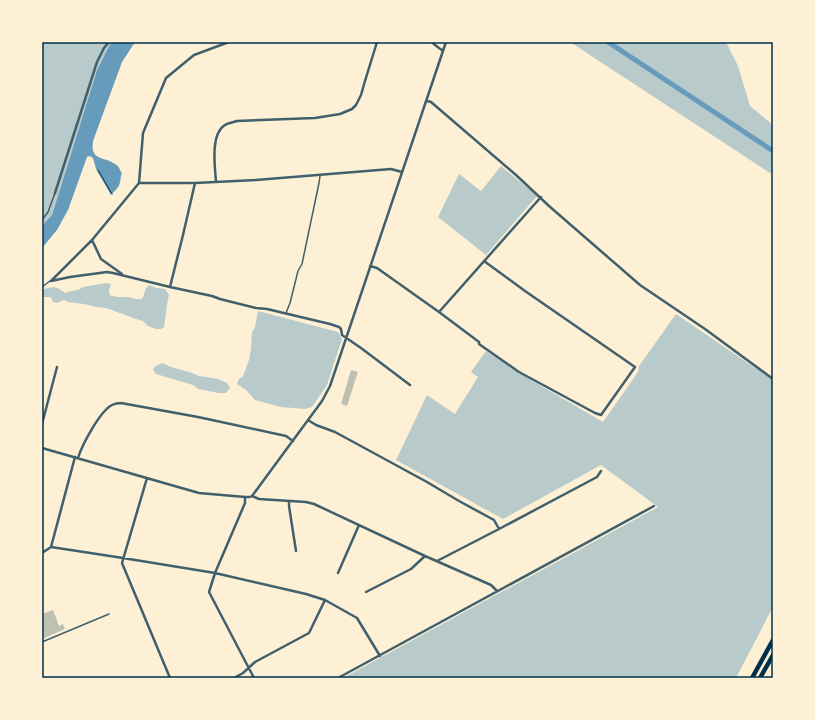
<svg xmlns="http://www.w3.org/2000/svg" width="815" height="720" font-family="Barlow,sans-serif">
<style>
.green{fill:#b9caca}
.water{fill:#669bbc}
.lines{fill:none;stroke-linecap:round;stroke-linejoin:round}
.canal{stroke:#669bbc;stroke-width:5}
.building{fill:#bec0b2}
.path{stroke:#003049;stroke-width:1}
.service{stroke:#3f606c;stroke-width:1.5}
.minor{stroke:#3f606c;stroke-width:2.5}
.trunk{stroke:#003049;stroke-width:4.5}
.neatline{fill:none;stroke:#003049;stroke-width:1.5}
</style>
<rect width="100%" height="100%" fill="#fdf0d5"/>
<path class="green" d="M 42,42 L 112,42 L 108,48 L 97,70 L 52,215 L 42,226 Z
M 570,42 L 726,42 L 738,66 L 750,106 L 773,125 L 773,175 Z
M 501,166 L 537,196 L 486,255 L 438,217 L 459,174 L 481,191 Z
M 106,283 L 111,284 L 109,290 L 110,295 C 118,298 121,297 129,297 C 134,298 137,300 142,299 C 145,294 144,289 149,285 L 156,288 L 165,289 L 169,295 C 166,306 166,316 164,327 L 161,329 L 156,329 L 148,326 L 143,321 L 136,319 L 106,308 L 96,307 L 84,304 L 68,302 L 64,300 L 57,303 L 53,302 L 51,297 L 44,297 L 42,298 L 42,290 C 53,286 56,286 65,293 L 71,291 L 78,290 L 83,287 Z
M 258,311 L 338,332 L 342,339 L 327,385 L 312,407 L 305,409 L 281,407 L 255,400 L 246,390 L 237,384 L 239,379 L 243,376 L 249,360 L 251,349 L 252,332 L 255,327 Z
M 676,314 L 773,380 L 773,607 L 736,678 L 343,678 L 658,507 L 601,465 L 503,519 L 396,460 L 427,395 L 455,414 L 478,377 L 471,372 L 486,351 L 519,373 L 603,422 L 638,372 L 639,366 Z
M 162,363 L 171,367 L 189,372 L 199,376 L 218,379 L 227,383 L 230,388 L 226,393 L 219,393 L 198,389 L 193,385 L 156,374 L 153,369 L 156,366 Z"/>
<path class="water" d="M 112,42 L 135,42 L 122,62 L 93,141 C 90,161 103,156 115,164 C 119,166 120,170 122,174 L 121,175 C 120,186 119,187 111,195 L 96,169 L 93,158 L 90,156 L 87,157 L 68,210 L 57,230 L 42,248 L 42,226 L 52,215 L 97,70 L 108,48 Z"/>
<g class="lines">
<path class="canal" d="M 608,42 L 773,151"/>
</g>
<path class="building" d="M 351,370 L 358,372 L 347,406 L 341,404 Z
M 53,610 L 59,626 L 63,624 L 65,629 L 42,639 L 42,614 Z"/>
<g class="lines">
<path class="path" d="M 98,170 L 112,194"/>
<path class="service" d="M 42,220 L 48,212 L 55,193
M 42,287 L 50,281
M 286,313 L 290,303 L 298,271 L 302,264 L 319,183 L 320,176
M 42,642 L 109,614"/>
<path class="minor" d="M 432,42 L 435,45 L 443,51
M 427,101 L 431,102 L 516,175 L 549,206 L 640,285 L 705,329 L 773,379
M 216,182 C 215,167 210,134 225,125 C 228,123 233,122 237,121 L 315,118 L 340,114 L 352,109 L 356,105 L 361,95 L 365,81 L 377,42
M 139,183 L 143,133 L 166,78 L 194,55 L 229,42
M 55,193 L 97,62 L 104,48 L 109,42
M 92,240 L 101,259 L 122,274
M 370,266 L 377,268 L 439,312 L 479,342 L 479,344 L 519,372 L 595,413 L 601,415 L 635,367 L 525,291 L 484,261
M 51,281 L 92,240 L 139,183 L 195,183 L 256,180 L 391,169 L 402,172
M 51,281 L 70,277 L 107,272 L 113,273 L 170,287 L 212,296 L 220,299 L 256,308 L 267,309 L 330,324 L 339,327 L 341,329 L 342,335 L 361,348 L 410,385
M 170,287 L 183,235 L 195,183
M 439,312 L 541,197
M 308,420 L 316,425 L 335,432 L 427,482 L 459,501 L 494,520 L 499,529
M 42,424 L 57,367
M 42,448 L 199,493 L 245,497 L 250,497 L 252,496
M 78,458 C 82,445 100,411 112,405 C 114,404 118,403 121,403 L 198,417 L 286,436 L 293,441
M 147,478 L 122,563 L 170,678
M 252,496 L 322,401 L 330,386 L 446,42
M 252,496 L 259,499 L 306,502 L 314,504 L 425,556 L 491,585 L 497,591
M 245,497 L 245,503 L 215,573 L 209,592 L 254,678
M 289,501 L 289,506 L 296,551
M 51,547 L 75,457
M 42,553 L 51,547 L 123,558 L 215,573 L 306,594 L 325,600 L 357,618 L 380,656
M 437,561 L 499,529 L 597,477 L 601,471
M 338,573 L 359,525
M 366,592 L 411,569 L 425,556
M 234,678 L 243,673 L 255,662 L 309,633 L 325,600
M 338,678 L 654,506"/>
<path class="trunk" d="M 752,678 L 773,640
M 760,678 L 773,655"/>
</g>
<rect width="815" height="720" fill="none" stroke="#fdf0d5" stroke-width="86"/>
<rect x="43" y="43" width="729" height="634" class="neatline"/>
</svg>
